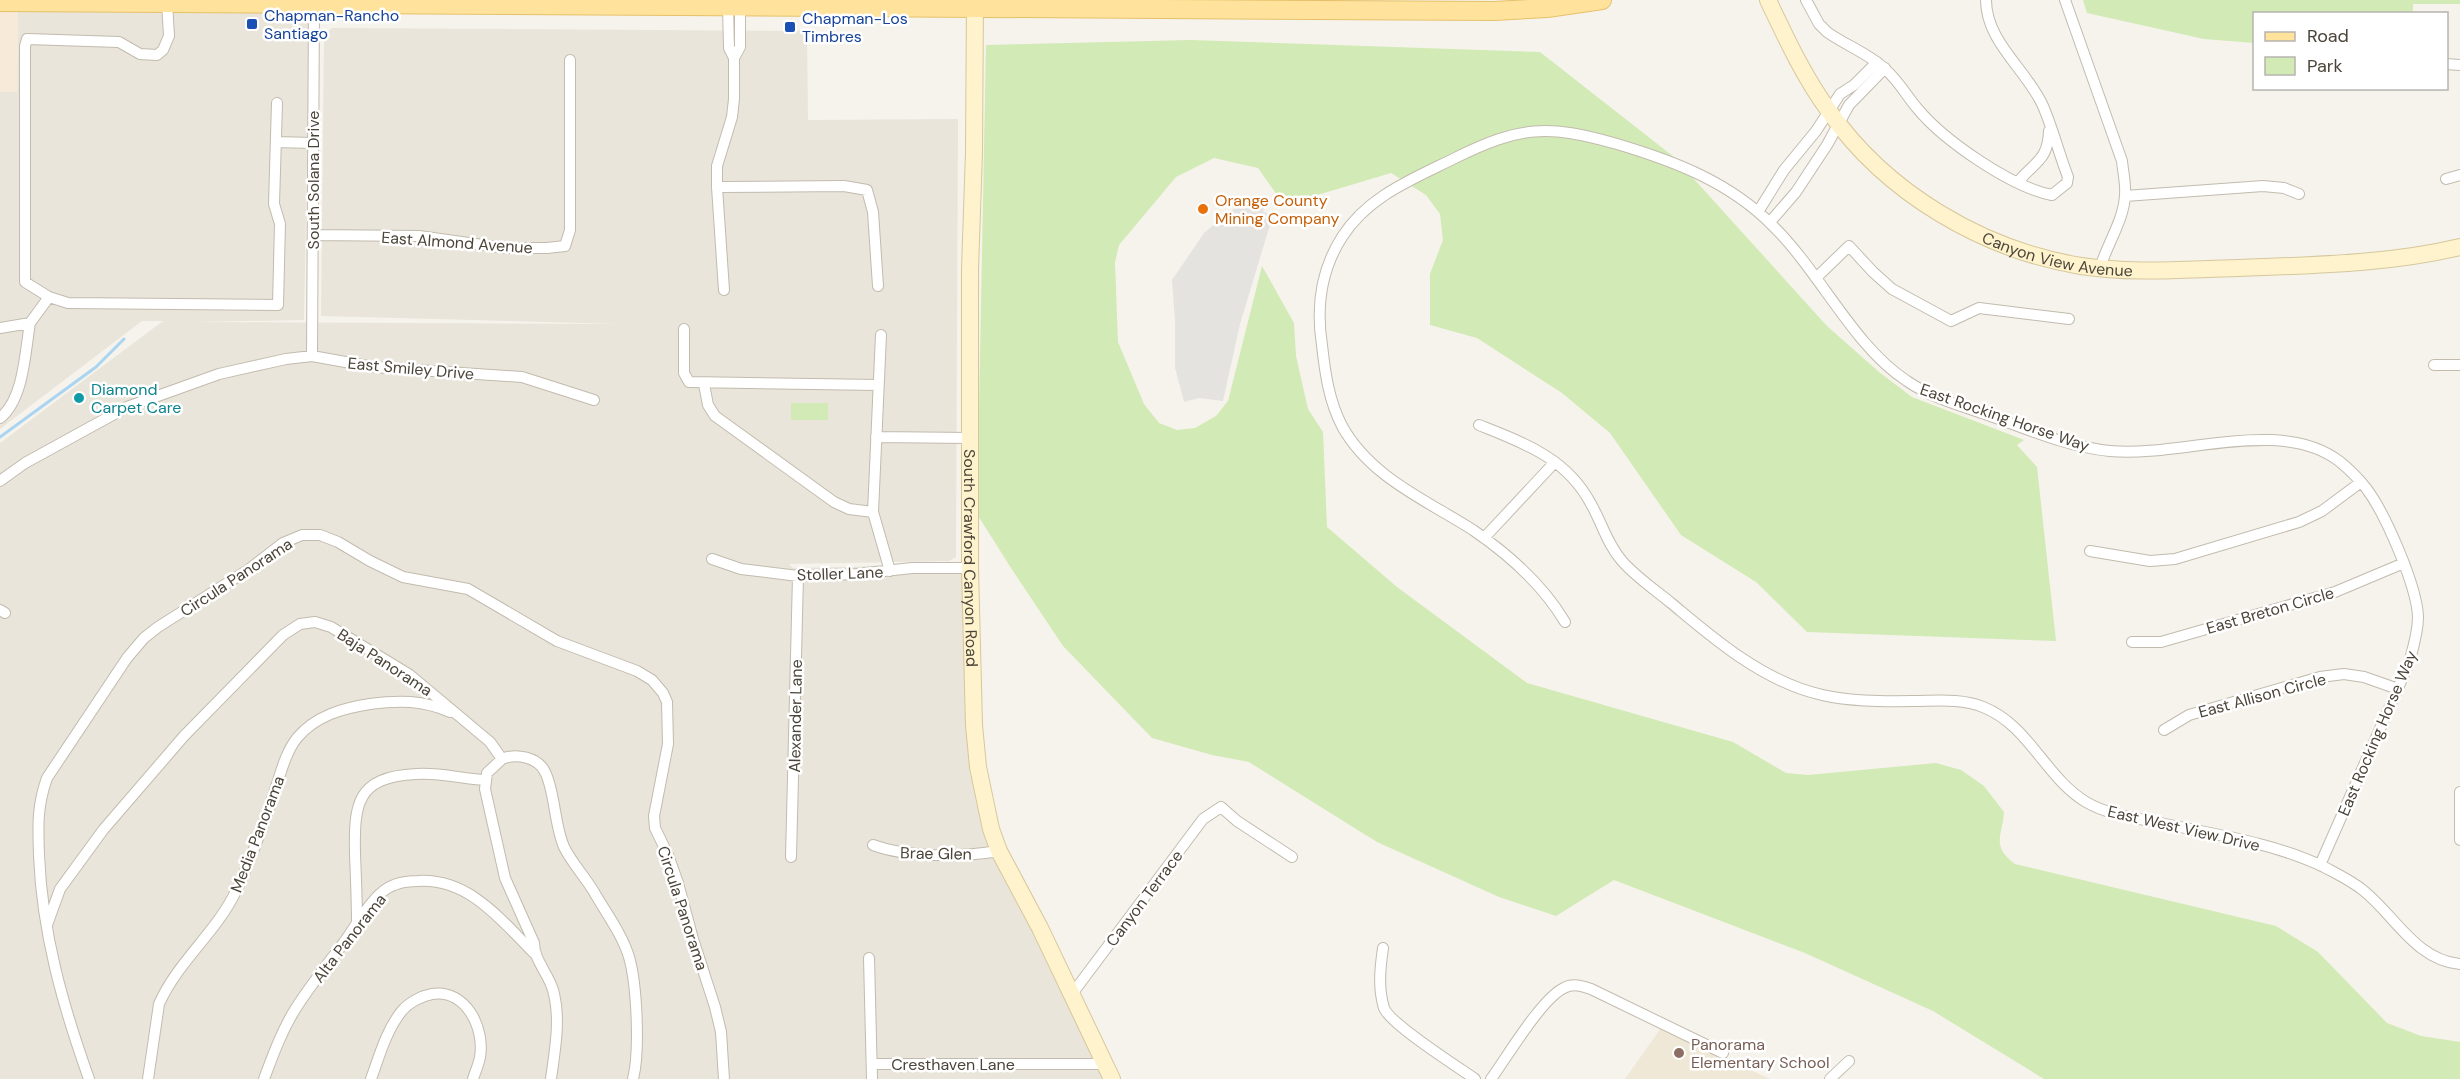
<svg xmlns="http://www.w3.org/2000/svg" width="2460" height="1079" font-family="'DM Sans',sans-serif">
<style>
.residential{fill:#eae5da}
.commercial{fill:#f7ead8}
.education{fill:#efe8d6}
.green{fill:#d2eab5}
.parking{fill:#e5e3e0}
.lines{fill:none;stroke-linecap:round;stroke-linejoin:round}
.stream{stroke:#a9d4f2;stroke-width:3}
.street-casing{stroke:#c2bbae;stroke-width:12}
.secondary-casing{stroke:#d6c79b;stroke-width:18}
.primary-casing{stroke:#e6c16a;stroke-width:20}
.street{stroke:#fff;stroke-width:10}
.secondary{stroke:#fff3cd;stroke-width:16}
.primary{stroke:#ffe39c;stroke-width:18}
.transit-dot{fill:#1a4fb4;stroke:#fff;stroke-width:2}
.food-dot{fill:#e8710a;stroke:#fff;stroke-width:2}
.culture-dot{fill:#0f9aa8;stroke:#fff;stroke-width:2}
.education-dot{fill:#8d6e63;stroke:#fff;stroke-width:2}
.labels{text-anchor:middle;stroke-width:5;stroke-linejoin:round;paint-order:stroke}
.transit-label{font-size:16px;fill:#164399;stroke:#fff;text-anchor:start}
.street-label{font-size:16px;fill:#4b4439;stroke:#fff}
.food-label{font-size:16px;fill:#c56008;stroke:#fff;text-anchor:start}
.culture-label{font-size:16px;fill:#0d838f;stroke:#fff;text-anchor:start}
.education-label{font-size:16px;fill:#785e54;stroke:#fff;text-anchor:start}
</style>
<rect width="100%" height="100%" fill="#f6f3ec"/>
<path class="residential" d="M 18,6 L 310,11 L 304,320 L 194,322 L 621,324 L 321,316 L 324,36 L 332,28 L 807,31 L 808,120 L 958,119 L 956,557 L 949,561 L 789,564 L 793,568 L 975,564 L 979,732 L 988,792 L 1006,849 L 1119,1079 L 0,1079 L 0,443 L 163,321 L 142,321 L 0,429 L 0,92 L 17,92 Z"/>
<path class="commercial" d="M 18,6 L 17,92 L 0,92 L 0,7 Z"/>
<path class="education" d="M 1661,1028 L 1770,1079 L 1625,1079 Z"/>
<path class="green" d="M 2083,0 L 2460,0 L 2460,4 L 2413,4 L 2413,14 L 2254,14 L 2254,43 L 2204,39 L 2087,13 Z
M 1191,40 L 1540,52 L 1674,157 L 1827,326 L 1879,372 L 1912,397 L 2024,440 L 2017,445 L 2037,467 L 2056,641 L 1807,632 L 1756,582 L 1681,535 L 1610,433 L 1562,393 L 1477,338 L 1430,325 L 1430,274 L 1443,240 L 1440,214 L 1426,195 L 1391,173 L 1284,205 L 1258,168 L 1214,158 L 1176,177 L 1119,245 L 1115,262 L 1118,342 L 1144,404 L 1159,423 L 1177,430 L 1195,428 L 1216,416 L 1228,401 L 1262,266 L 1294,323 L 1296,356 L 1308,409 L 1323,432 L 1327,527 L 1397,587 L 1527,683 L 1733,742 L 1786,773 L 1808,775 L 1936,763 L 1961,770 L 1984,786 L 2004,812 C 2002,838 1991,845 2015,864 L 2276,926 L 2318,952 L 2387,1023 L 2421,1036 L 2460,1042 L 2460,1079 L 2044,1079 L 1933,1011 L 1805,953 L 1614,880 L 1556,916 L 1499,897 L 1377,842 L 1249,762 L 1212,755 L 1152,738 L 1063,646 L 1011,568 L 977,514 L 986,45 Z
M 791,403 L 828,403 L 828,420 L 791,420 Z"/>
<path class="parking" d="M 1251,197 L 1266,202 L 1263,212 L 1273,215 L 1240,324 L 1223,401 L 1199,398 L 1184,402 L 1175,368 L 1175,321 L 1172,280 L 1204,233 L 1240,204 L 1247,208 Z"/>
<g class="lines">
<path class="stream" d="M 0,437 L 96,367 L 124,339"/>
<defs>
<path id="street" d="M 1806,0 L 1819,24 L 1827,32 C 1845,45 1868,53 1885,69 C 1898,80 1906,95 1917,108 C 1943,140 2011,187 2052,195 L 2067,183 L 2068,177 C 2059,154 2053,129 2043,106 C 2027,70 1986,42 1986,0
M 2065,0 L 2122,161 C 2123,172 2126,184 2125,195 C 2124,220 2107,244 2100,268
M 734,58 L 740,47 L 740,6
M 2446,64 L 2460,65
M 276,142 L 313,143
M 2446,179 L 2460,175
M 2018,182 C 2034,162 2048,161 2049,131
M 717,187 L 844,186 L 867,190 L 873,212 L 878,286
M 2125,196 L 2263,186 L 2284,188 L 2299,194
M 1758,212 L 1784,170 L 1816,131 L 1840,94 L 1854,85 L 1877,62
M 1770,222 L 1796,192 L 1827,145 L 1849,105 L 1885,68
M 313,235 L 419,236 L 504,248 L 547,248 L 565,246 L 570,230 L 570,60
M 1817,277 L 1849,246 L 1873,272 L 1892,289 L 1951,321 L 1979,308 L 2069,319
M 724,290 L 717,187 L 717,166 L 732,117 L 734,99 L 734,58 L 729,48 L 728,6
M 49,297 L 68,303 L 278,305 L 280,224 L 274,204 L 277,103
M 0,328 L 30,323 L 49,297 L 25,282 L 25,46 L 27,39 L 119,42 L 140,54 L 157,55 L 163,50 L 169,36 L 167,3
M 684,329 L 684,373 L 689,382 L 878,385
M 881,335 L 873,512 L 890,571
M 312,356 L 314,4
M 2434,365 L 2460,365
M 704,384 L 708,405 L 715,416 L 834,502 L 849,509 L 873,512
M 0,418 C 24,399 25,352 30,323
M 1479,425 C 1524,443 1567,458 1591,504 C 1602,523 1607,544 1622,561 C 1636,577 1654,589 1671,603 C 1694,622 1716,641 1740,657 C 1802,699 1841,702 1913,701 C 1936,701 1961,698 1983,707 C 2029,725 2045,777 2086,802 C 2110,816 2138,818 2165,824 C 2218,835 2274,843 2324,867 C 2337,874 2352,881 2364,891 C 2395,916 2416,960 2460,964
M 876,437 L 970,438
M 0,481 L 25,463 L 127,407 L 219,374 L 286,359 L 312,356 L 373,367 L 522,377 L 594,400
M 1484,538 L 1555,462
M 2090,551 L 2150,561 L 2175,559 L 2299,522 L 2322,511 L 2361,482
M 712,559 L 741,569 L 798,576 L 857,574 L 912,568 L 970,568
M 0,610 L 5,613
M 1565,622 C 1543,585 1508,554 1473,530 C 1426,500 1370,477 1342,426 C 1329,401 1325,373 1322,345 C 1316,307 1321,270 1342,237 C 1368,196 1413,179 1455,158 C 1520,126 1547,124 1617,144 C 1674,161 1730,182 1773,226 C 1820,272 1854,347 1907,381 C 1930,397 1958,405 1985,414 C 2025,428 2067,447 2110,451 C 2180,458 2280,416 2339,461 C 2349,469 2358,478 2366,488 C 2385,513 2417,586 2418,617 C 2418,633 2413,648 2409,663 L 2320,865
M 2132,642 L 2161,642 L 2335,592 L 2404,563
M 2164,730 L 2189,715 L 2320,677 L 2344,674 L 2364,677 L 2398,689
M 502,759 L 487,773 L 485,789 L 505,878 L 534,943 C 534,960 548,973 553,990 C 561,1019 555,1049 551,1079
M 2460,792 L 2460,840
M 873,845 C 909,858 961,857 999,851
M 791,857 L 798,576
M 357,924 C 357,901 356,878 355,855 C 354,804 356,777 416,774 C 439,772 462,779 485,780
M 47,925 L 60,889 L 103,830 L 184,736 L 283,635 L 300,624 L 315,622 L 331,627 L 410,675 L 490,742 L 502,759 C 516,753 538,757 545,772 C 555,791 554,824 564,847 C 572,863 585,877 594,892 C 606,913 622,934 629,957 C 637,985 640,1051 633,1079
M 1383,948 C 1380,969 1378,988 1384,1008 C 1390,1024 1458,1067 1475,1079
M 869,958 L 872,1079
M 1072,994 L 1203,819 L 1221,807 L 1237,821 L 1292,857
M 872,1064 L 1105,1064
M 89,1079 C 63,1006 42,933 39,855 C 38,826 37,806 47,778 L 127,658 L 144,638 L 158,627 L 248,570 L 283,543 L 302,535 L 320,535 L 338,542 L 370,561 L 403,577 L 468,589 L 557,641 L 637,671 L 652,680 L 663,693 L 667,702 L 668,744 L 654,816 L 655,828 L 668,855 L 678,883 L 693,939 L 715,1007 L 721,1032 L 724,1079
M 148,1079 L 159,1004 C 178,961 216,933 236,891 C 251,860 263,826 274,793 C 280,776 285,753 297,738 C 315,716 343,708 370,704 C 399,700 423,700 450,712
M 264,1079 C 273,1055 282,1030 296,1008 C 310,986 326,966 342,945 C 354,929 365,908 380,894 C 390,884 405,881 418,881 C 469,878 501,920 534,953
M 371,1079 C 379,1057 386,1031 401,1012 C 408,1003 421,996 432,994 C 466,989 485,1028 480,1057 C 479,1064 475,1072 473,1079
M 1491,1079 C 1507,1057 1542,998 1564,988 C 1573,983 1582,986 1591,989 L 1723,1053
M 1830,1079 L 1849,1061"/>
<g id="secondary">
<path id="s1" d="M 975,0 L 974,152 L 970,269 L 970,568 L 974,725 L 978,767 L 991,829 L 999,851 L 1040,928 L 1112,1079"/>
<path id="s2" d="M 1768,0 C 1786,38 1804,77 1829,111 C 1886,193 1983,250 2081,266 C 2133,274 2187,269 2239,268 C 2313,265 2389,264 2460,247"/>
</g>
<path id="primary" d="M 0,2 L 1494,11 L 1547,8 L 1602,0"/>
</defs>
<use href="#street" class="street-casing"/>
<use href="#secondary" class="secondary-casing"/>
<use href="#primary" class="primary-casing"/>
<use href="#street" class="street"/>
<use href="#secondary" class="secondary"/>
<use href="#primary" class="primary"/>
</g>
<g class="transit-dot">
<rect x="246" y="18" width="12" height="12" rx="3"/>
<rect x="784" y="21" width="12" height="12" rx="3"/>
</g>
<circle class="food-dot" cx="1203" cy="209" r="6"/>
<circle class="culture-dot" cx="79" cy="398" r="6"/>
<circle class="education-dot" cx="1679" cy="1053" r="6"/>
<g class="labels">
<g class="transit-label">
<text x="264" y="21">Chapman-Rancho<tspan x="264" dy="18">Santiago</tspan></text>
<text x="802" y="24">Chapman-Los<tspan x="802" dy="18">Timbres</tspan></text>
</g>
<g class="street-label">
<text transform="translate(313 180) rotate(-90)" y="6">South Solana Drive</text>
<text transform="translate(457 242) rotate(4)" y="6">East Almond Avenue</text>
<text dy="6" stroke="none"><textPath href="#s2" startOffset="405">Canyon View Avenue</textPath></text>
<text transform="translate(411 368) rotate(5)" y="6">East Smiley Drive</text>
<text transform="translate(2005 417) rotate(19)" y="6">East Rocking Horse Way</text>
<text dy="6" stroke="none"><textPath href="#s1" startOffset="558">South Crawford Canyon Road</textPath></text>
<text transform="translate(840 573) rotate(-2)" y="6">Stoller Lane</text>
<text transform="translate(236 577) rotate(-33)" y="6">Circula Panorama</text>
<text transform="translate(2270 610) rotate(-16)" y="6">East Breton Circle</text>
<text transform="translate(385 662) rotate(33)" y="6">Baja Panorama</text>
<text transform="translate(2262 695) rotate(-15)" y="6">East Allison Circle</text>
<text transform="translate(795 716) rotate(-89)" y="6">Alexander Lane</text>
<text transform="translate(2377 733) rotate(-67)" y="6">East Rocking Horse Way</text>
<text transform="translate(2184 828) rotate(13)" y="6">East West View Drive</text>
<text transform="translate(257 834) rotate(-69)" y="6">Media Panorama</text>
<text transform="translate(936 853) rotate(1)" y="6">Brae Glen</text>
<text transform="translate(1144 898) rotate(-53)" y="6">Canyon Terrace</text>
<text transform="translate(683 908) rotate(72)" y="6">Circula Panorama</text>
<text transform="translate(349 938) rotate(-52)" y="6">Alta Panorama</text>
<text x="953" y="1070">Cresthaven Lane</text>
</g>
<g class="food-label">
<text x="1215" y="206">Orange County<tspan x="1215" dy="18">Mining Company</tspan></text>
</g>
<g class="culture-label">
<text x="91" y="395">Diamond<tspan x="91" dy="18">Carpet Care</tspan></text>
</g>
<g class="education-label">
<text x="1691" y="1050">Panorama<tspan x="1691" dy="18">Elementary School</tspan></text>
</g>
</g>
<rect x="2253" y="12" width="195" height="78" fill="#ffffff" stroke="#b7b4b0" stroke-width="1.5"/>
<rect x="2265" y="32" width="30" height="9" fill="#ffe39c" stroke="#b7b4b0" stroke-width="1.5"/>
<text x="2307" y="42" font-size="18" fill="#4b4439">Road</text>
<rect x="2265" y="57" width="30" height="18" fill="#d2eab5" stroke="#b7b4b0" stroke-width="1.5"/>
<text x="2307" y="72" font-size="18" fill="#4b4439">Park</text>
</svg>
